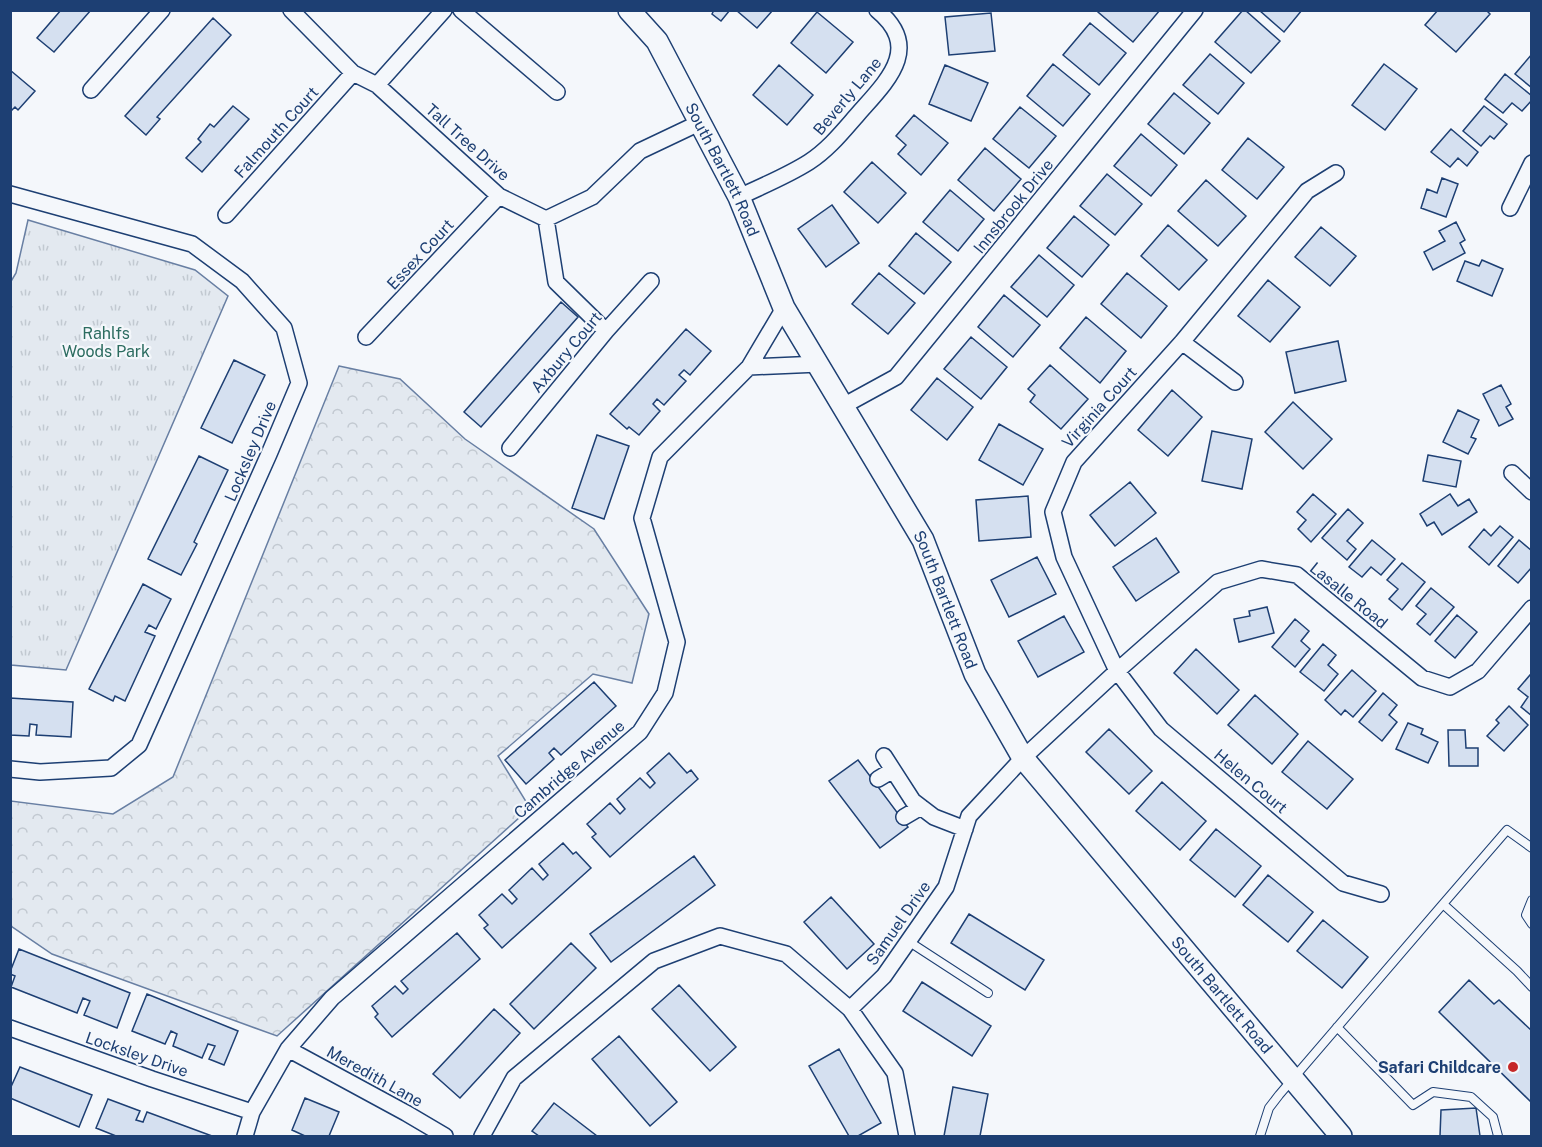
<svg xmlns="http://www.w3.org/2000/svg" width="1542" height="1147" font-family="'Public Sans',sans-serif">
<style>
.grass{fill:url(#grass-tufts);stroke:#687fa3;stroke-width:1.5}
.forest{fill:url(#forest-crowns);stroke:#687fa3;stroke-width:1.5}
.building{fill:#d5e0f0;stroke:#1d3f73;stroke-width:1.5}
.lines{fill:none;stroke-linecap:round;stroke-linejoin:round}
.lane-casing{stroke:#1d3f73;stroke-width:10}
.street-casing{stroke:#1d3f73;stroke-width:18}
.secondary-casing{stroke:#1d3f73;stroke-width:24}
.lane{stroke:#f4f7fb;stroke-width:8}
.street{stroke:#f4f7fb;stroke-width:15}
.secondary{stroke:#f4f7fb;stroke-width:21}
.poi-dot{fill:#c62828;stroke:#f4f7fb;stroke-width:2}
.labels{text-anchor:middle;stroke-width:4.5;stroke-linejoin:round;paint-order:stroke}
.street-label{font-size:16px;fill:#1d3f73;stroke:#f4f7fb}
.park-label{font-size:16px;fill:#2c6c60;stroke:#f4f7fb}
.poi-label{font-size:16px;font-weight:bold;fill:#1d3f73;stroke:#f4f7fb;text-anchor:end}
</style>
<defs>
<pattern id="grass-tufts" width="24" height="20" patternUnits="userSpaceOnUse" patternTransform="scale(1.5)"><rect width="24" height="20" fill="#e3e9f0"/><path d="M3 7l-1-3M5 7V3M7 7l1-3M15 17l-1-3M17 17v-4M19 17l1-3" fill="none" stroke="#c2c9d1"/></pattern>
<pattern id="forest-crowns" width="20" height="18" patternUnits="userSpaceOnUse" patternTransform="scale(1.5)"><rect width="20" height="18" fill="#e3e9f0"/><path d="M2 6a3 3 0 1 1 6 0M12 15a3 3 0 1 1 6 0" fill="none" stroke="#c2c9d1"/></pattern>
</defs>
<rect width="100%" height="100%" fill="#f4f7fb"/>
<path class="grass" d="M 28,220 L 195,270 L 228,296 L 66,670 L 11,665 L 10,283 L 16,273 Z"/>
<path class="forest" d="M 339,366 L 400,379 L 465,439 L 594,529 L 649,614 L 632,683 L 593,674 L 498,756 L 530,808 L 277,1036 L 52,954 L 11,926 L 11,801 L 113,814 L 173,777 Z"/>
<path class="building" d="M 61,10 L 91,10 L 54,52 L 37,38 Z
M 714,10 L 730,10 L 721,21 L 712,14 Z
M 736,10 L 773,10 L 757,28 Z
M 1099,10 L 1160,10 L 1133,42 L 1098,12 Z
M 1243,10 L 1245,10 L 1280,41 L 1251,73 L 1215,42 Z
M 1259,10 L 1302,10 L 1284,32 Z
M 1438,10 L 1486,10 L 1490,14 L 1456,52 L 1425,25 Z
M 817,12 L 853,42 L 826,73 L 791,43 Z
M 991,13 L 995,51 L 949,55 L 945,17 Z
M 213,18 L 231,35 L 157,117 L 160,119 L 146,135 L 125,116 Z
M 1090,23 L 1126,53 L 1099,85 L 1063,55 Z
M 1210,54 L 1244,83 L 1218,114 L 1183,85 Z
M 1532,54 L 1532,88 L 1515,74 Z
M 1053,64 L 1090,94 L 1063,126 L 1027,96 Z
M 1384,64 L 1417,89 L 1385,130 L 1352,105 Z
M 779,65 L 813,95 L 787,125 L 753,95 Z
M 945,65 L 988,83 L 971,121 L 929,104 Z
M 10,70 L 35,91 L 18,110 L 15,107 L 10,112 Z
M 1505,74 L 1532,96 L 1532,100 L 1522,111 L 1512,103 L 1503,113 L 1485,99 Z
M 1174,93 L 1210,123 L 1184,154 L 1148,124 Z
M 233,106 L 249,119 L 202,172 L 186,158 L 201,142 L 198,139 L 210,124 L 214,127 Z
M 1484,106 L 1507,124 L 1494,139 L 1490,136 L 1481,146 L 1463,131 Z
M 1020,107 L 1056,136 L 1029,168 L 993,139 Z
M 914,115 L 948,143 L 921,175 L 898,154 L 906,145 L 896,136 Z
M 1451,129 L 1478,152 L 1467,166 L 1458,158 L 1450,167 L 1431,152 Z
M 1141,134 L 1177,165 L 1151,196 L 1114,166 Z
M 1248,138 L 1284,167 L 1257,199 L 1222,170 Z
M 985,148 L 1021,179 L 994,211 L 958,180 Z
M 872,162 L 906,193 L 878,223 L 844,192 Z
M 1107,174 L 1142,204 L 1115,235 L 1080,206 Z
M 1442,178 L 1458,184 L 1446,217 L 1421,208 L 1427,189 L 1437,193 Z
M 1206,180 L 1246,216 L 1218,246 L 1178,211 Z
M 950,190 L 984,219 L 958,251 L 923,222 Z
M 832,205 L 859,243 L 826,267 L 798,229 Z
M 1074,216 L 1109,245 L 1082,277 L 1047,248 Z
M 1456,222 L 1465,240 L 1460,243 L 1465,253 L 1433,270 L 1424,252 L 1445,241 L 1439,231 Z
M 1168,225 L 1207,260 L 1179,290 L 1141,256 Z
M 1321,227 L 1356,256 L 1330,286 L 1295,257 Z
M 916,233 L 951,262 L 924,294 L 889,266 Z
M 1039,255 L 1074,285 L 1047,317 L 1011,287 Z
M 1482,260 L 1503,269 L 1492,296 L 1457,281 L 1465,261 L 1479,266 Z
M 879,273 L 915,303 L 888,334 L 852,304 Z
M 1127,273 L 1167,306 L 1141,338 L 1101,304 Z
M 1268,280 L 1300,307 L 1270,342 L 1238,316 Z
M 1004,295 L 1040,325 L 1013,357 L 978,327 Z
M 561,302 L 578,317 L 481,427 L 464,412 Z
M 1086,317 L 1126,351 L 1100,383 L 1060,348 Z
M 686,329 L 711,351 L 690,375 L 684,370 L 679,375 L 686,381 L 664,405 L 657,399 L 653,404 L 660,411 L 639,435 L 629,427 L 627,429 L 610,414 Z
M 971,337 L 1007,367 L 981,399 L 944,369 Z
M 1338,341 L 1346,381 L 1295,393 L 1286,352 Z
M 234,360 L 265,375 L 232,443 L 201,428 Z
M 1050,365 L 1088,399 L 1061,429 L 1030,402 L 1035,395 L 1028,389 Z
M 937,378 L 973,407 L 947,440 L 911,410 Z
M 1501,385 L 1511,404 L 1506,407 L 1513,419 L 1499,426 L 1483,394 Z
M 1172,390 L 1202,417 L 1168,456 L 1138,430 Z
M 1293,402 L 1332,439 L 1303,469 L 1265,432 Z
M 1458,410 L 1479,420 L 1471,437 L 1476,439 L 1468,454 L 1443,442 Z
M 999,424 L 1043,449 L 1023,485 L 979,460 Z
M 1212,431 L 1252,439 L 1242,489 L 1202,481 Z
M 597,435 L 629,446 L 604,519 L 572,508 Z
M 1428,455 L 1461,461 L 1456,487 L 1423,481 Z
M 199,456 L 228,470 L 194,542 L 197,544 L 181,575 L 148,559 Z
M 1130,482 L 1156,513 L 1115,546 L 1090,515 Z
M 1313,494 L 1336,514 L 1311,542 L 1298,529 L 1306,520 L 1297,512 Z
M 1450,494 L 1458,506 L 1469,499 L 1477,512 L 1442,535 L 1434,522 L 1427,526 L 1420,514 Z
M 1028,496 L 1031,537 L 979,541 L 976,500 Z
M 1348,509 L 1363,523 L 1347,541 L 1356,549 L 1347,560 L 1322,538 Z
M 1500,526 L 1513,537 L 1489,565 L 1469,547 L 1484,529 L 1491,536 Z
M 1156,538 L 1179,572 L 1136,601 L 1113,567 Z
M 1372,540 L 1395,559 L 1381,575 L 1371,567 L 1362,577 L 1349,567 Z
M 1519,540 L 1532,551 L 1532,567 L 1518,583 L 1498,566 Z
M 1037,557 L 1056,594 L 1009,617 L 991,580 Z
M 1402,563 L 1425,582 L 1402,610 L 1389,599 L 1398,589 L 1387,580 Z
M 143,584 L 171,599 L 156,629 L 149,625 L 145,632 L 155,636 L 125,701 L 115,696 L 113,701 L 89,689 Z
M 1431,588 L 1454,607 L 1430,635 L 1417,624 L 1426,614 L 1416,606 Z
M 1267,607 L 1274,633 L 1239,642 L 1234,619 L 1250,616 L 1249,611 Z
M 1457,615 L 1477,632 L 1455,658 L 1435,641 Z
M 1064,616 L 1084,652 L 1038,677 L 1018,641 Z
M 1295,619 L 1309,631 L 1301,641 L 1310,649 L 1295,667 L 1272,647 Z
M 1323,644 L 1336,655 L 1328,665 L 1338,674 L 1324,691 L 1300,672 Z
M 1196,649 L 1239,690 L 1217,714 L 1174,673 Z
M 1352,670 L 1376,691 L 1353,717 L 1345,710 L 1341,715 L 1325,700 Z
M 1530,675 L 1532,676 L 1532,716 L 1521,707 L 1528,697 L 1518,689 Z
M 594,682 L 616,706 L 561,755 L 554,748 L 549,753 L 554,759 L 526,784 L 505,760 Z
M 1383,693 L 1397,705 L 1389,715 L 1397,722 L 1382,741 L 1359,722 Z
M 1255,695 L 1298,734 L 1272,764 L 1228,725 Z
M 10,698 L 73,702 L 71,737 L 36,735 L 37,725 L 30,724 L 29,736 L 10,735 Z
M 1509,706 L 1528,725 L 1504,751 L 1487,736 L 1499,723 L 1496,720 Z
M 1408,723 L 1423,729 L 1421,734 L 1438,742 L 1428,763 L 1396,749 Z
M 1109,729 L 1152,771 L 1129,794 L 1086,752 Z
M 1448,730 L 1465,730 L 1466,748 L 1478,748 L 1478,766 L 1449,766 Z
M 1308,741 L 1353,779 L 1327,809 L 1282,772 Z
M 669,753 L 687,773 L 691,770 L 698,779 L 610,857 L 592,837 L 596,834 L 587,824 L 610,803 L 620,814 L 625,809 L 617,799 L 640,778 L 650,788 L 655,783 L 647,773 Z
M 858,760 L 908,827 L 880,848 L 829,781 Z
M 1162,782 L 1206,821 L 1180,850 L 1136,811 Z
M 1216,829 L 1261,866 L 1235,897 L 1190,860 Z
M 563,843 L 573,854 L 576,852 L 591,868 L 502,948 L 484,928 L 488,925 L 479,915 L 502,894 L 512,904 L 517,899 L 509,890 L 532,868 L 543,880 L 548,875 L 539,864 Z
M 694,856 L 715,885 L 611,962 L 590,934 Z
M 1268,875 L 1313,912 L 1288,942 L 1243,905 Z
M 831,897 L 874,944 L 847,969 L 804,922 Z
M 969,914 L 1044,960 L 1025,990 L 951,943 Z
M 1323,920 L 1368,957 L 1342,988 L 1297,951 Z
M 457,933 L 480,959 L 392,1037 L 375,1017 L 378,1014 L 372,1006 L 395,986 L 403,994 L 408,989 L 401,981 Z
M 571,943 L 596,968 L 534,1029 L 510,1004 Z
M 19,949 L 130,993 L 117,1028 L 84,1015 L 90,1001 L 83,998 L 77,1013 L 11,987 L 15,976 L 10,974 L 10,972 Z
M 1469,980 L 1494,1004 L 1499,1000 L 1532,1031 L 1532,1103 L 1439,1012 Z
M 922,982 L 991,1026 L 972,1056 L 903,1011 Z
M 679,985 L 736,1047 L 710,1071 L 652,1009 Z
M 147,994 L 238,1031 L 224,1065 L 209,1059 L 215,1046 L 208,1044 L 202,1058 L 173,1046 L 177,1034 L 171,1031 L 165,1044 L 132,1031 Z
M 494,1009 L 520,1033 L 460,1098 L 433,1074 Z
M 619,1036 L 677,1102 L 650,1126 L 592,1059 Z
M 839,1049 L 881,1123 L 858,1136 L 849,1136 L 809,1066 Z
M 20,1067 L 92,1095 L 79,1127 L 10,1098 L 10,1089 Z
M 953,1087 L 988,1094 L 980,1136 L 944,1136 Z
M 305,1098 L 339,1112 L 329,1136 L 305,1136 L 292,1130 Z
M 108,1099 L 140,1111 L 136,1120 L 143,1122 L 147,1112 L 212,1136 L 116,1136 L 96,1128 Z
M 554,1103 L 597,1136 L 539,1136 L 532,1131 Z
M 1476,1108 L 1480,1136 L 1440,1136 L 1441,1110 Z"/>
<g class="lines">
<defs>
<path id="lane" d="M 1532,848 L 1507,830 L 1443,904 L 1517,971 L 1532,987
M 1532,900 L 1526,915 L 1532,924
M 908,941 L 988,993
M 1337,1027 L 1413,1105 L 1433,1092 L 1471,1097 L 1493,1117 L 1498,1136
M 1260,1136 L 1269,1108 L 1279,1095 L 1443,904"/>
<path id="street" d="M 291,10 L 353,73 L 377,85 L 499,196 L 546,219 L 592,197 L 640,151 L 699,123
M 461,10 L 557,92
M 377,85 L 444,10
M 91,90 L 162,10
M 1336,173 L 1307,191 L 1182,342 L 1074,462 L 1053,512 L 1064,557 L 1117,671 L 1161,729 L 1343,883 L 1381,894
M 10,194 L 192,244 L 242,281 L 284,328 L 299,383 L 269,454 L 139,745 L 111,768 L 40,772 L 10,769
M 739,197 C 762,186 787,176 809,162 C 829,149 843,131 858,114 C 887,81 923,48 877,10
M 1510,208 L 1532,163
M 226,215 L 353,73
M 546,219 L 556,282 L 606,331
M 366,337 L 499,196
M 1182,342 L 1235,382
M 749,367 L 819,364
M 843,406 L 896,377 L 1195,10
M 510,448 L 606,331 L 651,281
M 1512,473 L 1532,492
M 884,756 L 913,801 L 934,817 L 965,829
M 878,779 L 893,770
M 904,817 L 921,807
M 850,1009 L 895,1073 L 907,1136
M 10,1028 L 152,1079 L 252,1112
M 288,1049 L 406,1113 L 445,1136
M 245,1136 L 252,1112 L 288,1049 L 332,998 L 640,732 L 665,693 L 677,642 L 642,518 L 660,457 L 749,367 L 784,308
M 482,1136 L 514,1078 L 654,961 L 720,936 L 786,954 L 850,1009 L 884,976 L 946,887 L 969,816 L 1023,758 L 1117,671 L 1218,582 L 1261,569 L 1297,575 L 1422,678 L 1450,687 L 1478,671 L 1532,608"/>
<g id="secondary">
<path id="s1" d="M 629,10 L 657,41 L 739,197 L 784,308 L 923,540 L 975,674 L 1023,758 L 1341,1136"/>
</g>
</defs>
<use href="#lane" class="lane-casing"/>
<use href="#street" class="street-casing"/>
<use href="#secondary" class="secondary-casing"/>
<use href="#lane" class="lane"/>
<use href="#street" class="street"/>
<use href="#secondary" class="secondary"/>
</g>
<circle class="poi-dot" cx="1513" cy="1067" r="6"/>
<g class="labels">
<g class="street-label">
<text transform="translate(847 96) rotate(-50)" y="6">Beverly Lane</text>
<text transform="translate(276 132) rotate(-48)" y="6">Falmouth Court</text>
<text transform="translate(468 142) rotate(42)" y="6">Tall Tree Drive</text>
<text dy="6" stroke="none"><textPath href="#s1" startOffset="186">South Bartlett Road</textPath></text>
<text transform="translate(1013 206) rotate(-51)" y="6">Innsbrook Drive</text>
<text transform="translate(420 254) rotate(-47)" y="6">Essex Court</text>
<text transform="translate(566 352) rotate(-50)" y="6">Axbury Court</text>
<text transform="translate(1099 407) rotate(-48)" y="6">Virginia Court</text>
<text transform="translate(250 451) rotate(-67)" y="6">Locksley Drive</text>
<text transform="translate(1349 595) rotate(39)" y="6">Lasalle Road</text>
<text dy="6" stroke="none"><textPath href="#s1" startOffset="672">South Bartlett Road</textPath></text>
<text transform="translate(569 769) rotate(-41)" y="6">Cambridge Avenue</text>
<text transform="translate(1251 781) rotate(40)" y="6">Helen Court</text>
<text transform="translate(898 923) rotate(-55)" y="6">Samuel Drive</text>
<text dy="6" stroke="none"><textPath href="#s1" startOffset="1158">South Bartlett Road</textPath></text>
<text transform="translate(137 1054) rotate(19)" y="6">Locksley Drive</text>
<text transform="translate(375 1076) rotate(29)" y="6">Meredith Lane</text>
</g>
<g class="park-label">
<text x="106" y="339">Rahlfs<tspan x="106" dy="18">Woods Park</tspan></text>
</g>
<g class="poi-label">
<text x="1501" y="1073">Safari Childcare</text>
</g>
</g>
<rect width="1542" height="1147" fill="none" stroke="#1d3f73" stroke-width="24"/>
</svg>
